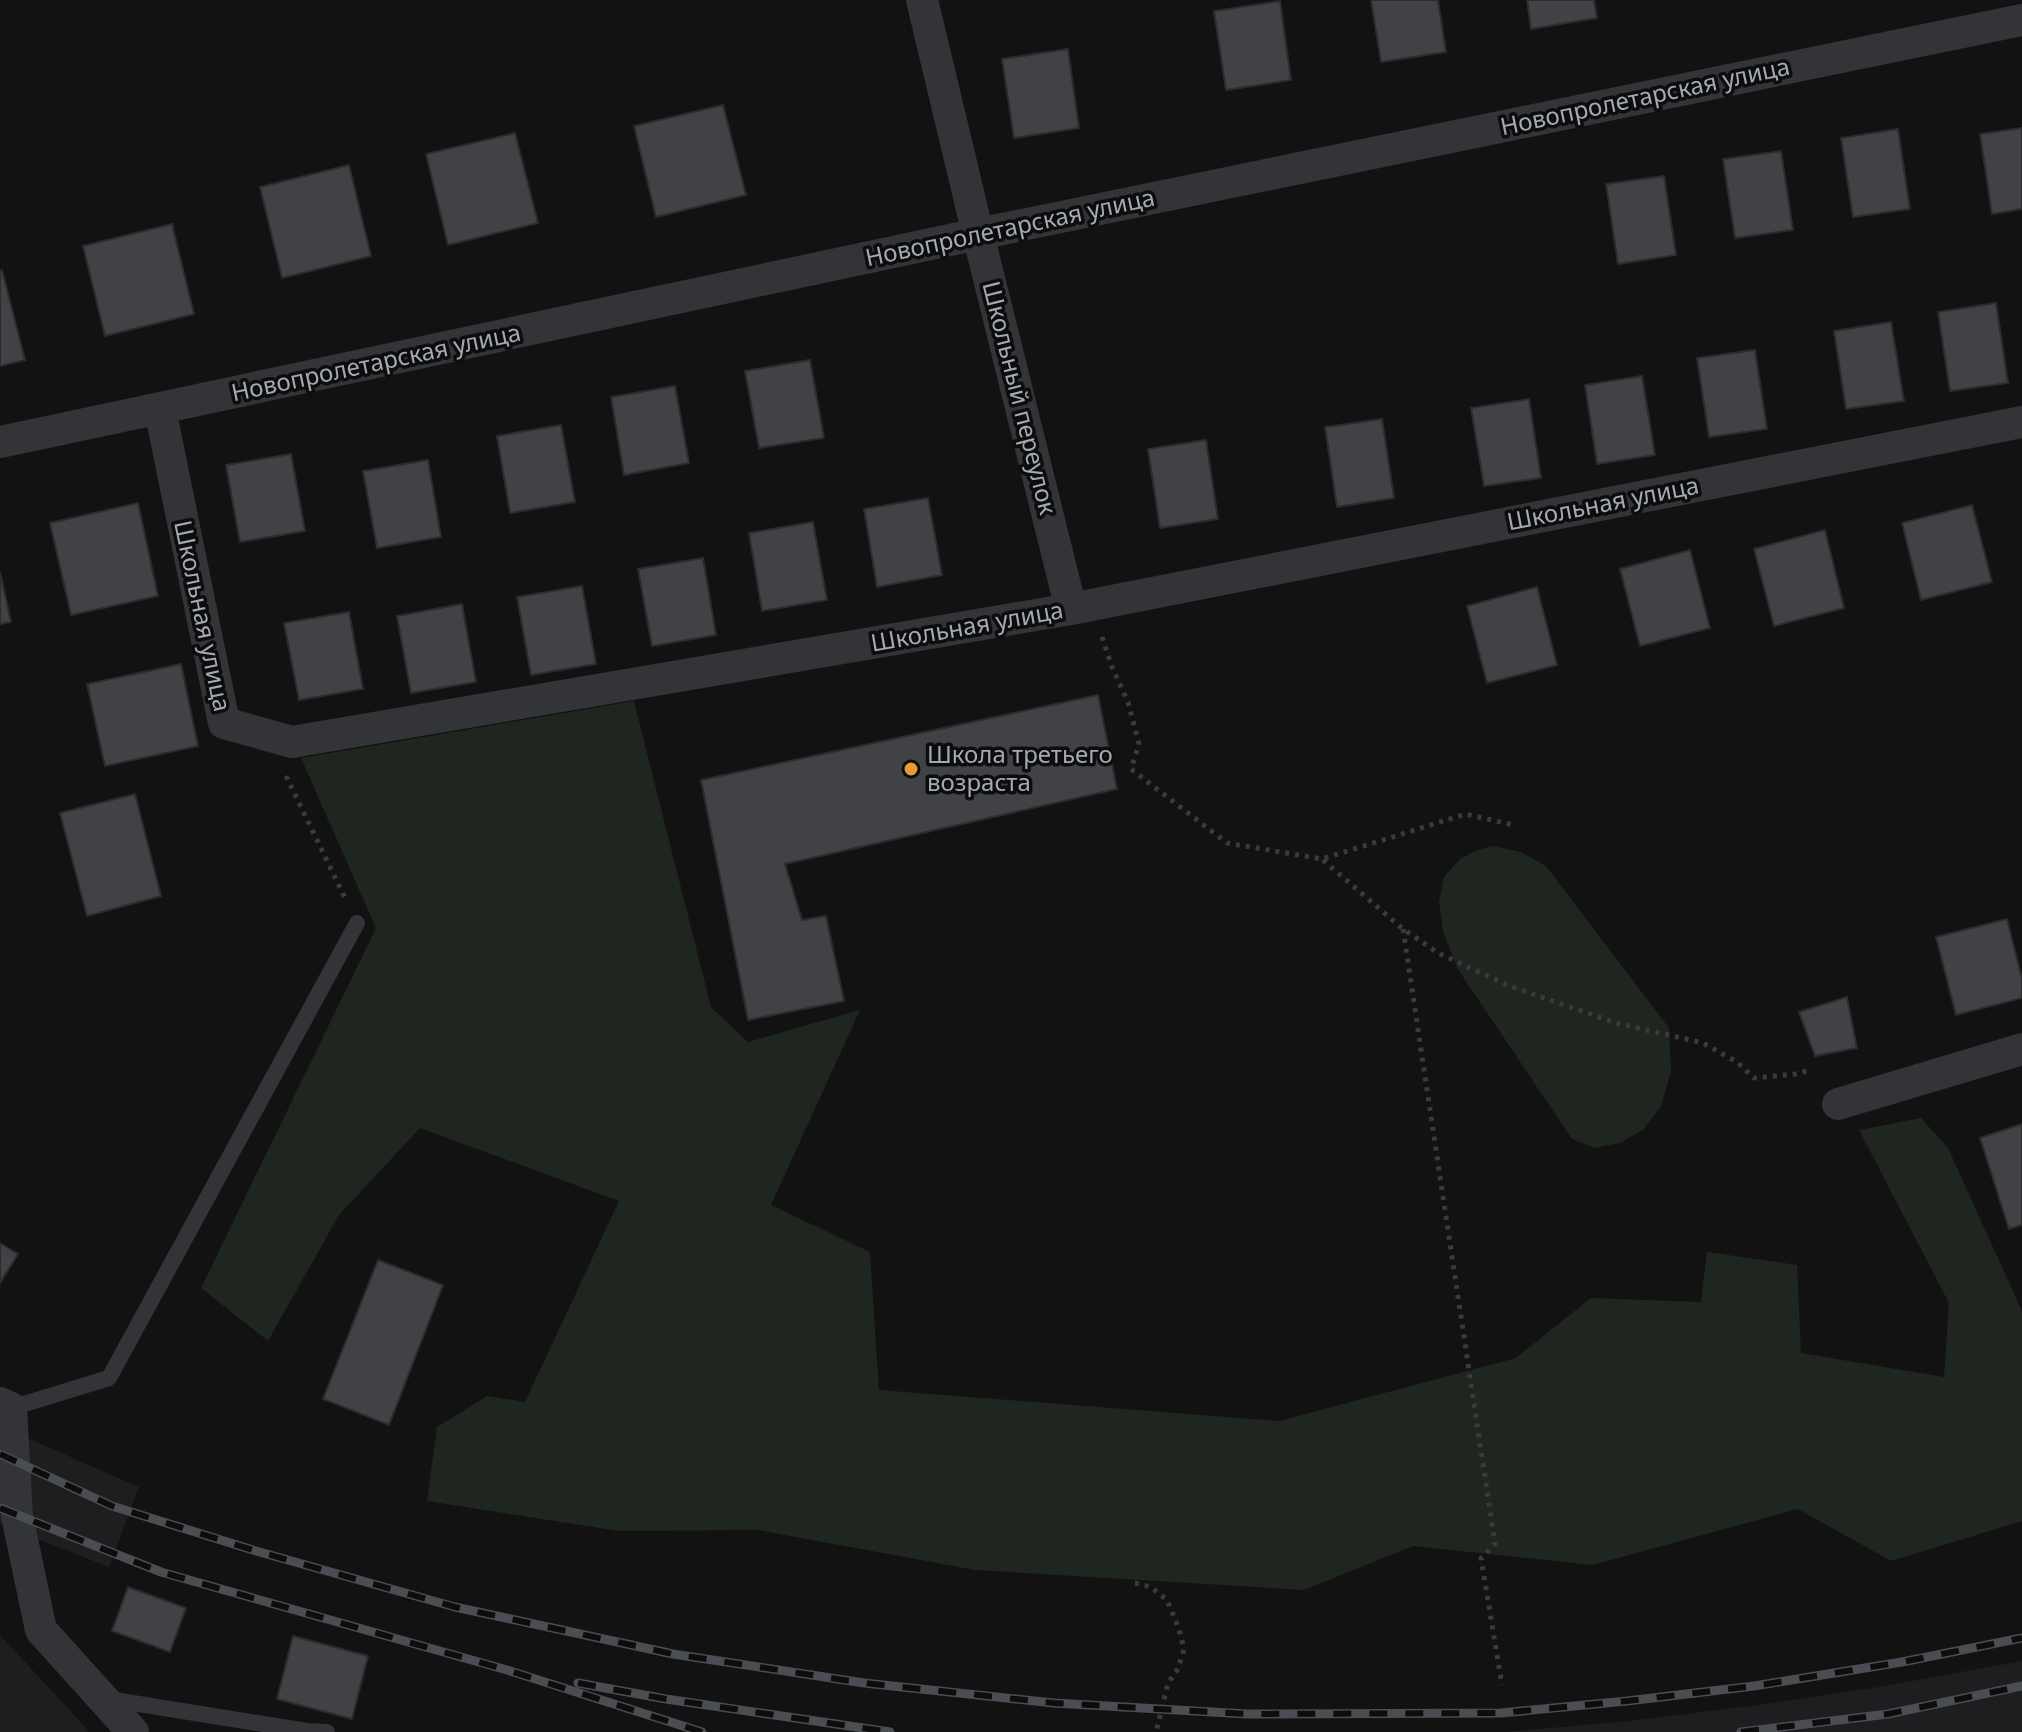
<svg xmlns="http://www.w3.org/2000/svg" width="2022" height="1732" font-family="'Noto Sans',sans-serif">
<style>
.built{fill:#1e1e20}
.green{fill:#1e261f}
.building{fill:#414246;stroke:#2c2c2f;stroke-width:2}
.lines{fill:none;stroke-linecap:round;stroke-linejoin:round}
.path{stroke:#393b3f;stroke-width:5;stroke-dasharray:4 6;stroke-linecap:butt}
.service{stroke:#333438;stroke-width:16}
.minor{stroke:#333438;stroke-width:32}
.rail-casing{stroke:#4a4d51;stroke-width:9}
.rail{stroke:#0d0d0e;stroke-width:6;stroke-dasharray:18;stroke-linecap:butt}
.poi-dot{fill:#e69b37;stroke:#0d0d0e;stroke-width:3}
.labels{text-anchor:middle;stroke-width:7;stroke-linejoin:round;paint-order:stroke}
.street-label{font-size:24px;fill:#a4aab3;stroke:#0d0d0e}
.poi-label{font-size:24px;fill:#a4aab3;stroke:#0d0d0e;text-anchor:start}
</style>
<rect width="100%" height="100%" fill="#121213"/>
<path class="built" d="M 0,1426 L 139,1487 L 109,1567 L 0,1524 Z
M 0,1635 L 78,1719 L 89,1732 L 0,1732 Z
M 2022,1661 L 2022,1732 L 1505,1732 L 1630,1721 L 1758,1705 L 1879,1687 Z"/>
<path class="green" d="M 634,701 L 711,1007 L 748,1042 L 860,1010 L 771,1205 L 870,1252 L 879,1390 L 1279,1421 L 1516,1358 L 1591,1298 L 1701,1302 L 1707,1252 L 1797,1265 L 1801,1353 L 1944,1377 L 1949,1303 L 1859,1130 L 1921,1118 L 1948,1148 L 2022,1311 L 2022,1521 L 1891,1561 L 1798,1509 L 1592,1565 L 1413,1546 L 1304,1590 L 975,1570 L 758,1530 L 619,1531 L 427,1501 L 437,1427 L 487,1396 L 525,1402 L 619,1201 L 420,1128 L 339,1215 L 268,1341 L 201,1288 L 376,928 L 301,758 Z
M 1493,846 L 1521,852 L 1546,866 L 1669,1028 L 1671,1071 L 1661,1106 L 1644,1129 L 1620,1143 L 1594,1148 L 1572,1139 L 1457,968 L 1443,931 L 1439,902 L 1444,877 L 1460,859 L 1477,850 Z"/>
<path class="building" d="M 1371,0 L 1438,0 L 1446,52 L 1381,62 Z
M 1527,0 L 1594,0 L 1597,18 L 1531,29 Z
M 1280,1 L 1291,80 L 1226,90 L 1214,11 Z
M 1068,49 L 1079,128 L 1014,138 L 1002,59 Z
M 723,105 L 746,195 L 656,217 L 634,126 Z
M 2022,128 L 2022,209 L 1992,214 L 1980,134 Z
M 1898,129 L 1910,209 L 1853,217 L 1841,138 Z
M 515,133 L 538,223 L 448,245 L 426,154 Z
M 1781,151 L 1793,230 L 1735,238 L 1723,159 Z
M 349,165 L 371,256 L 282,278 L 260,187 Z
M 1664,176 L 1676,255 L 1618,264 L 1606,184 Z
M 172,224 L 194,314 L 105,336 L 83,246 Z
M 2,270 L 25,360 L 0,366 L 0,271 Z
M 1996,303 L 2008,383 L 1950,391 L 1938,312 Z
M 1891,322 L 1904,401 L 1846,409 L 1834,331 Z
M 1755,350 L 1767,429 L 1709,437 L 1697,358 Z
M 810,360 L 824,438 L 759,448 L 745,371 Z
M 1642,376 L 1655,455 L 1597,464 L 1585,385 Z
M 675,386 L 689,463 L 624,475 L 611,397 Z
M 1529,399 L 1541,478 L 1484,486 L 1471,408 Z
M 1382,419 L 1394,498 L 1337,507 L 1325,427 Z
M 561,425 L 575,502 L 510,513 L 497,436 Z
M 1206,440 L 1218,519 L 1160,528 L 1148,449 Z
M 291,454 L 305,531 L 240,542 L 226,465 Z
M 428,460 L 441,537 L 377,548 L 363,471 Z
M 928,498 L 942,575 L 877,587 L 864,509 Z
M 138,503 L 158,596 L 71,615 L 50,523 Z
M 1972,505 L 1992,582 L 1921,600 L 1902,523 Z
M 813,522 L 827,600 L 762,611 L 749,533 Z
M 1825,530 L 1844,608 L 1774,626 L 1754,549 Z
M 1690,550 L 1710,628 L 1640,646 L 1620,569 Z
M 703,558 L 716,635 L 652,646 L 638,569 Z
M 0,572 L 11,622 L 0,624 Z
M 582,586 L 596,664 L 531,675 L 517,597 Z
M 1537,587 L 1557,665 L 1487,683 L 1467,606 Z
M 462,604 L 476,682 L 411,693 L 397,616 Z
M 349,612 L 363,689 L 299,700 L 284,623 Z
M 181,664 L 198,746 L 105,766 L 87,684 Z
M 1098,695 L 1117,789 L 785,864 L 802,920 L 826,916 L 844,1001 L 748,1020 L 701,780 Z
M 135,794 L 161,896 L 87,916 L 60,813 Z
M 2007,919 L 2022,979 L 2022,998 L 1956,1015 L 1936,937 Z
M 1847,997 L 1857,1048 L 1815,1056 L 1799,1012 Z
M 2022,1124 L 2022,1225 L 2009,1229 L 1980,1138 Z
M 0,1243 L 18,1254 L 0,1283 Z
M 378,1260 L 443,1285 L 389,1425 L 323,1399 Z
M 128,1587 L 186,1608 L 170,1652 L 112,1631 Z
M 293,1636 L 368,1656 L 352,1719 L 277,1699 Z"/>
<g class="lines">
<path class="path" d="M 1102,637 L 1112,667 L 1128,702 L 1139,744 L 1131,769 L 1227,843 L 1322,859 L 1466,814 L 1513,825
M 286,776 L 346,900
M 1323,860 L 1403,929 L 1438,953 L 1507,985 L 1616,1023 L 1703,1043 L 1737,1062 L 1754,1078 L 1795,1074 L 1811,1070
M 1403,929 L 1495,1544 L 1481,1558 L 1502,1685
M 1135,1583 L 1151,1587 L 1167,1600 L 1179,1629 L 1184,1649 L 1178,1669 L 1168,1683 L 1156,1732"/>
<path class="service" d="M 11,1408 L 109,1378 L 357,923
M 108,1699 L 307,1731 L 327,1732"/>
<path class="minor" d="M 922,0 L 978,234 L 1071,609
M 160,409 L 224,723 L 292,742 L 1071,609 L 2022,422
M 0,442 L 978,234 L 2022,20
M 1838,1104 L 2022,1049
M 0,1403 L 11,1408 L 17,1516 L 41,1630 L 133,1732"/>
<defs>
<path id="rail" d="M 0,1454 L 112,1506 L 256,1551 L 455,1607 L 673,1654 L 864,1683 L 1054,1703 L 1247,1714 L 1501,1713 L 1627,1701 L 1754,1686 L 1902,1662 L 2022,1638
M 0,1508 L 161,1572 L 507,1670 L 702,1732
M 578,1683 L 666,1699 L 890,1732
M 1741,1732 L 1888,1714 L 2022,1686"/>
</defs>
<use href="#rail" class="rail-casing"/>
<use href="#rail" class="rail"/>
</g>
<circle class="poi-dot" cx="911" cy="769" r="8"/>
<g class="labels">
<g class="street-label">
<text transform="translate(1645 97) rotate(-12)" y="8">Новопролетарская улица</text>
<text transform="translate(1010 228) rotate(-12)" y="8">Новопролетарская улица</text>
<text transform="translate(376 363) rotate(-12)" y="8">Новопролетарская улица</text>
<text transform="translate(1019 398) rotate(76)" y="8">Школьный переулок</text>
<text transform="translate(1603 504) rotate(-11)" y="8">Школьная улица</text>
<text transform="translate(202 616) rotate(78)" y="8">Школьная улица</text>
<text transform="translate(967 627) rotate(-10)" y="8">Школьная улица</text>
</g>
<g class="poi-label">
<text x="927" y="763">Школа третьего<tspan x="927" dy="28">возраста</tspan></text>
</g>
</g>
</svg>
